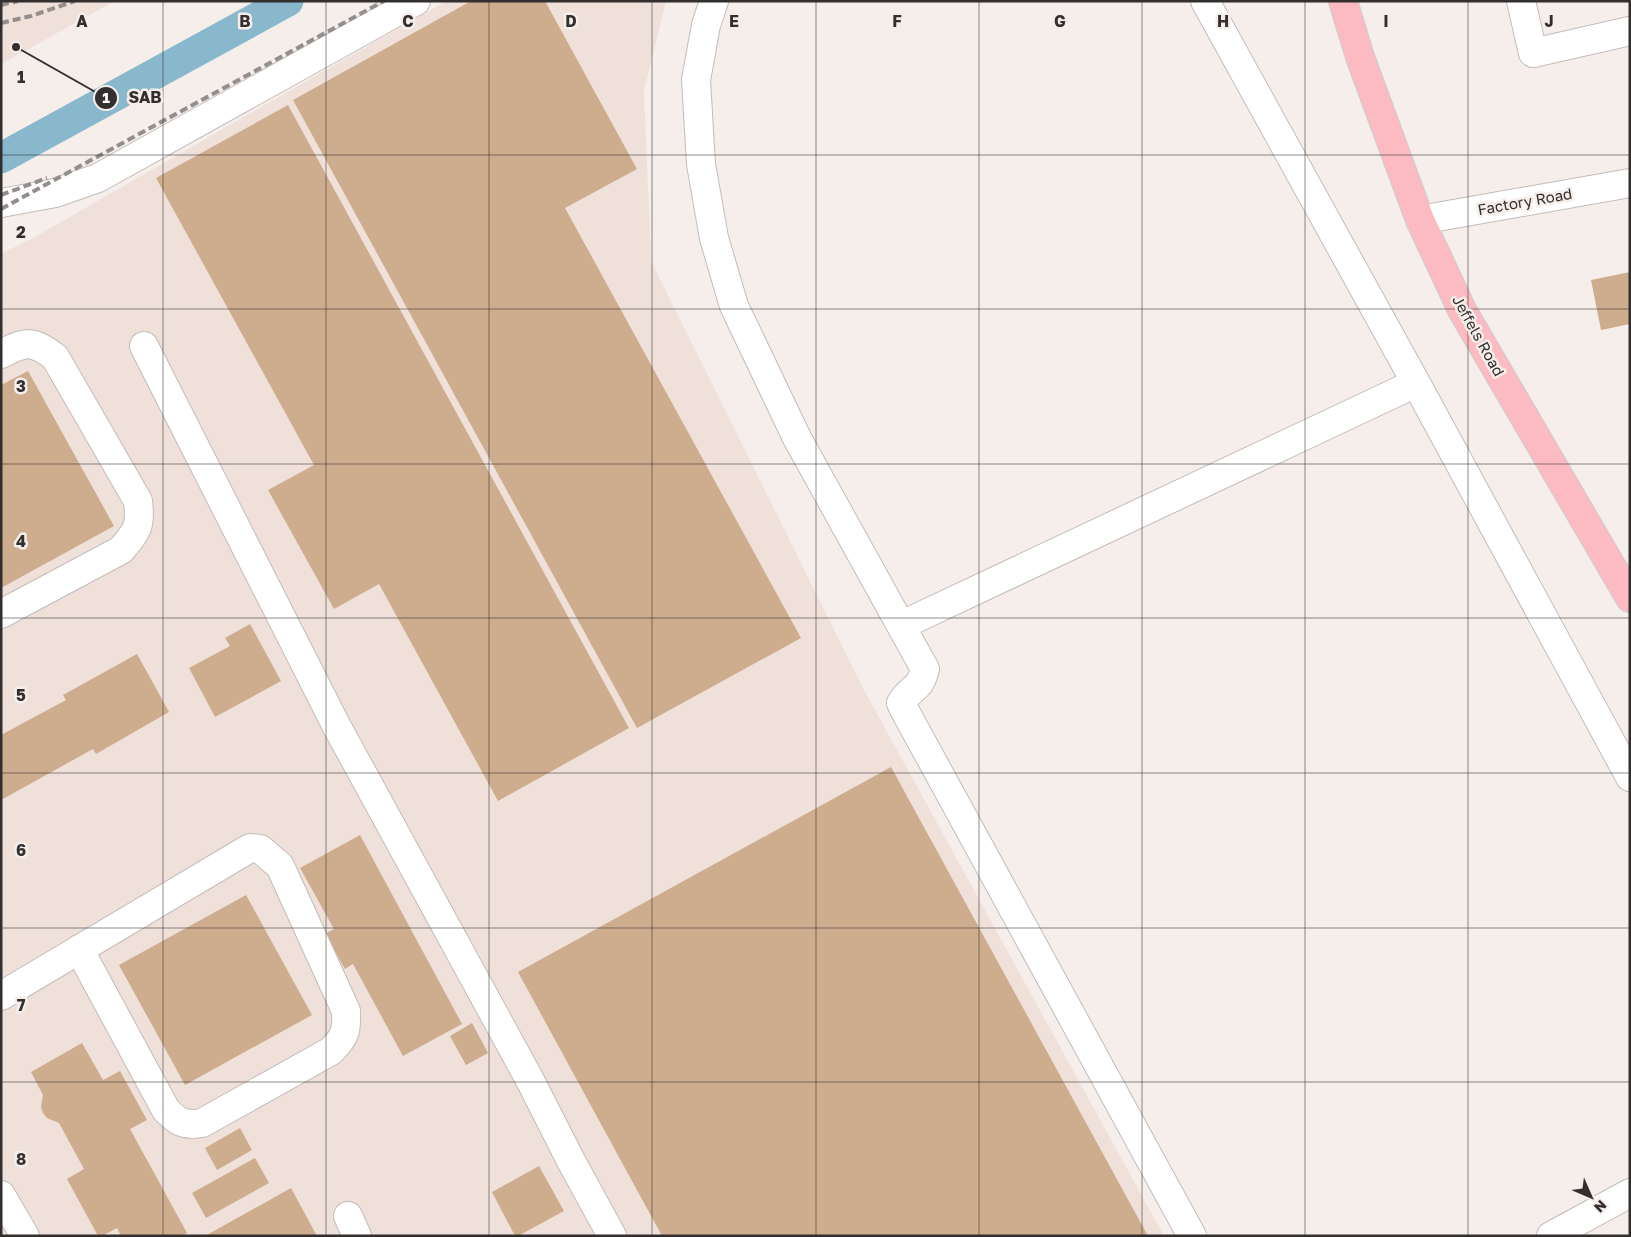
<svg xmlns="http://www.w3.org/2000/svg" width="1631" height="1237" font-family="'Golos Text',sans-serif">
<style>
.built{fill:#efe0da}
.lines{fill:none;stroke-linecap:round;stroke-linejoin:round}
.canal{stroke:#89b7cc;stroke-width:31}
.building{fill:#ceac8e}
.minor-casing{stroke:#c3bcb9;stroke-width:30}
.major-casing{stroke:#cecdcd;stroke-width:30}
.minor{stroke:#fff;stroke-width:28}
.major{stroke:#fcbac2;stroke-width:28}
.rail{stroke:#948f8d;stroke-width:4;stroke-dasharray:8 4;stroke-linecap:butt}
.grid{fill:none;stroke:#322f2e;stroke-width:1;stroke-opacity:0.55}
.labels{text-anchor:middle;stroke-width:5;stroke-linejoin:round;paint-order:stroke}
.street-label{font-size:15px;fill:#322f2e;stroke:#f5eeeb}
.grid-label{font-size:16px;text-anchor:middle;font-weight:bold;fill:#322f2e;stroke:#f5eeeb;stroke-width:5;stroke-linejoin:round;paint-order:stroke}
.leader{fill:none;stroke:#322f2e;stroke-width:2}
.callout-dot{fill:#322f2e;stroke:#f5eeeb;stroke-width:2}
.mark-label{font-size:15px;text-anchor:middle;font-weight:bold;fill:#fff}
.callout-label{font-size:16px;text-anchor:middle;font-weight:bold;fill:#322f2e;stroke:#f5eeeb;stroke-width:5;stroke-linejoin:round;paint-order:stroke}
</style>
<rect width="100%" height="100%" fill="#f5eeeb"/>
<path class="built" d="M 1,1 L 115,1 L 1,64 Z
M 446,1 L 666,1 L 644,91 L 651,261 L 864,690 L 1164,1236 L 1,1236 L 1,254 L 35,237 Z"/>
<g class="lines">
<path class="canal" d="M 1,158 L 288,1"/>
</g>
<path class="building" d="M 471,1 L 545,1 L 637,169 L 565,208 L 801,638 L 637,728 L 293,100 Z
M 288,105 L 629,728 L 498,801 L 379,584 L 334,609 L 268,490 L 314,465 L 156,178 Z
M 1630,272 L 1630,324 L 1601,330 L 1591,280 Z
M 28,371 L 114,526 L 1,588 L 1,385 Z
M 250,624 L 281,681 L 215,717 L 189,668 L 230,646 L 225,638 Z
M 137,654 L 169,712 L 96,754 L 93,749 L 1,800 L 1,735 L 66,700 L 63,695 Z
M 891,767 L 1148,1236 L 662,1236 L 518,972 Z
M 360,835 L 462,1024 L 403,1056 L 353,964 L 345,969 L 325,934 L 334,929 L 300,868 Z
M 246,895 L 312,1015 L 185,1085 L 119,965 Z
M 472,1023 L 488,1053 L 466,1065 L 450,1036 Z
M 82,1043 L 103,1080 L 120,1071 L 147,1120 L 130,1129 L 187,1233 L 182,1236 L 121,1236 L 117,1228 L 102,1236 L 98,1236 L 67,1179 L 84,1169 L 59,1123 L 47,1118 L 43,1113 L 41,1107 L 43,1095 L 31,1072 Z
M 240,1128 L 252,1150 L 217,1170 L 205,1148 Z
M 255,1158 L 269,1183 L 206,1218 L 192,1193 Z
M 539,1166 L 564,1211 L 518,1236 L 515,1236 L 492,1192 Z
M 291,1188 L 317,1236 L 205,1236 Z"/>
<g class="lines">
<defs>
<path id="minor" d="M 714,1 L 706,25 L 696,80 L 701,164 L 714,238 L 734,306 L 797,438 L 925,669 C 920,691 910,687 901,703 L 906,713 L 1192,1236
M 1205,1 L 1416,383 L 1630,777
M 1521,1 L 1533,53 L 1630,31
M 1,203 L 55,193 L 98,178 L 416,1
M 1420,220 L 1630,183
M 144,346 L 336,725 L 531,1082 L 570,1159 L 612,1236
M 1,354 C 26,341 32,340 55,357 L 138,501 C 141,526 138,530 121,550 L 1,614
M 902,625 L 1416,383
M 1,996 L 250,848 L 260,849 L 280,866 L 346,1011 C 347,1031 345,1037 331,1051 L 202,1123 C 184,1126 178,1122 166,1110 L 79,949
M 1,1195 L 25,1236
M 348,1216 L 357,1236
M 1551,1236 L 1630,1193"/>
<path id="major" d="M 1343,1 L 1360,57 L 1420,220 L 1462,310 L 1630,598"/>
</defs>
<use href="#minor" class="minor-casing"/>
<use href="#major" class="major-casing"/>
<use href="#minor" class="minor"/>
<use href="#major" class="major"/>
<path class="rail" d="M 1,5 L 18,1
M 1,23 L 31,16 L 75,1
M 1,195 L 47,178
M 1,209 L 384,1"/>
</g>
<path class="grid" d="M 163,1 L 163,1236M 326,1 L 326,1236M 489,1 L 489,1236M 652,1 L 652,1236M 816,1 L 816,1236M 979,1 L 979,1236M 1142,1 L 1142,1236M 1305,1 L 1305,1236M 1468,1 L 1468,1236M 1,155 L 1630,155M 1,309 L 1630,309M 1,464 L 1630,464M 1,618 L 1630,618M 1,773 L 1630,773M 1,928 L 1630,928M 1,1082 L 1630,1082"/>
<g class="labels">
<g class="street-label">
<text transform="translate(1525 202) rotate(-10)" y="5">Factory Road</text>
<text transform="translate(1478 336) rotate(61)" y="5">Jeffels Road</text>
</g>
</g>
<g class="grid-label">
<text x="82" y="27">A</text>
<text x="245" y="27">B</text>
<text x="408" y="27">C</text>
<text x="571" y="27">D</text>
<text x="734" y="27">E</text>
<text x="897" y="27">F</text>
<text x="1060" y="27">G</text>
<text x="1223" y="27">H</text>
<text x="1386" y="27">I</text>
<text x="1549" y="27">J</text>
<text x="21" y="83">1</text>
<text x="21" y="238">2</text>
<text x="21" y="392">3</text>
<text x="21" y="547">4</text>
<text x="21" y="701">5</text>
<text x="21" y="856">6</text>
<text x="21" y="1011">7</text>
<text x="21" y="1165">8</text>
</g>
<path class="leader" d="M16 47L106 98"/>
<g class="callout-dot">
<circle cx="16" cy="47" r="5"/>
<circle cx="106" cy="98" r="12"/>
</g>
<g class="mark-label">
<text x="106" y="103">1</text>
</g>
<g class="callout-label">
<text x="145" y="103">SAB</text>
</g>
<rect width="1631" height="1237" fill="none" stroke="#322f2e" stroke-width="5"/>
<g transform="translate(1591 1197) rotate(135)" stroke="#f5eeeb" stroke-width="4" paint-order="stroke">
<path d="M0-4L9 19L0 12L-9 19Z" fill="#322f2e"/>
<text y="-8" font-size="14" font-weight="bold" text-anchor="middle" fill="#322f2e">N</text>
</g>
</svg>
